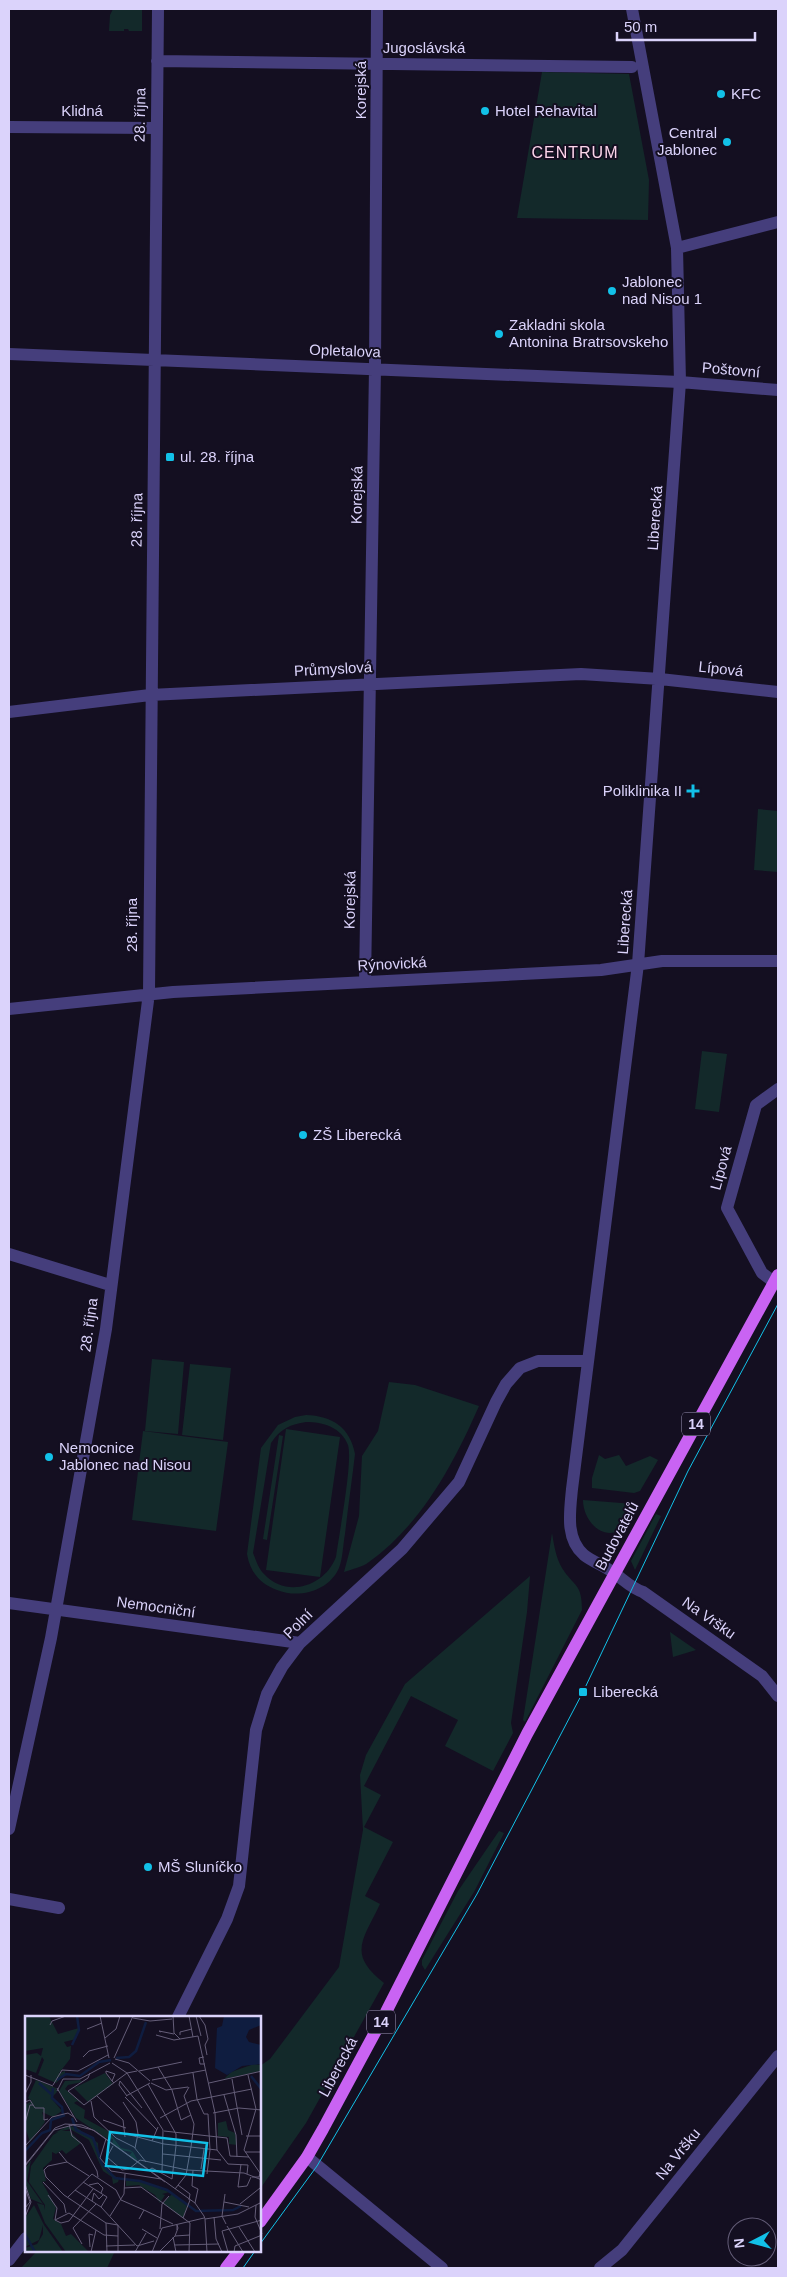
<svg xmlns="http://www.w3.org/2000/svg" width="787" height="2277" font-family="Helvetica,sans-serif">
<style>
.green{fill:#13292a;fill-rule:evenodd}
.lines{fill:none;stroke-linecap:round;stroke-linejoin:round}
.minor{stroke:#453e7c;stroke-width:12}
.primary{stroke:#c963f3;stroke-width:12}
.tram{stroke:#12c1e8;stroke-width:1}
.poi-dot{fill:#12c1e8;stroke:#140f21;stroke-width:2}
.labels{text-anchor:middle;stroke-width:4;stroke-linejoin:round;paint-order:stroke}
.shield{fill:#140f21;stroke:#9f98ba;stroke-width:1}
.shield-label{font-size:14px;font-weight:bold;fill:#dbd3fb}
.street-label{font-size:15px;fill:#dbd3fb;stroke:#140f21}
.poi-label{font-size:15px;fill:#dbd3fb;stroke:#140f21;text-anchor:start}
.neighbourhood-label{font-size:16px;letter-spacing:1px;fill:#fcd4ea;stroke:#140f21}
.inset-river{fill:none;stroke:#0f1d40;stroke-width:2.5}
.inset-road{fill:none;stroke:#645d78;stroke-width:1}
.view{fill:#12c1e8;fill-opacity:0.15;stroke:#12c1e8;stroke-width:2.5}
.inset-edge{fill:none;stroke:#dbd3fb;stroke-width:2.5}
</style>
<rect width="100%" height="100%" fill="#140f21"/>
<path class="green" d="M 113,9 L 142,9 L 142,31 L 129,31 L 128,29 L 124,29 L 124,31 L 109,31 L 110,15 Z
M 542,72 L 629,74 L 649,180 L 648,220 L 517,218 Z
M 758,809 L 778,811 L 778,872 L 754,870 Z
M 702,1051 L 727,1054 L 719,1112 L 695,1109 Z
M 152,1359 L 184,1362 L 178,1434 L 145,1431 Z
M 190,1364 L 231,1368 L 223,1440 L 182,1435 Z
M 389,1382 L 415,1385 L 479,1406 C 454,1463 422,1524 369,1562 C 363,1567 352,1569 344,1572 L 359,1516 L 362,1456 L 378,1431 Z
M 306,1415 C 332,1416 350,1427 355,1454 C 352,1480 348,1507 345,1534 C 343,1544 343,1558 339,1568 C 329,1591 299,1599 277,1590 C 260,1584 250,1572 247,1554 L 261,1448 L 278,1425 L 295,1417 ZM 306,1422 C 323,1422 341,1427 348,1445 C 353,1461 339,1535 336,1557 C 325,1586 287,1599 264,1574 C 258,1568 256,1560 253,1553 L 271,1443 C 280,1429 291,1424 306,1422 Z
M 286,1429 L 340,1437 L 320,1577 L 266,1570 Z
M 143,1431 L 228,1442 L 216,1531 L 132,1520 Z
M 279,1435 L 283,1436 L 267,1540 L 263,1539 Z
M 599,1455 L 605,1459 L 619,1455 L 626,1466 L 650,1456 L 658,1460 L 640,1491 L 634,1493 L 592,1488 L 592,1478 Z
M 583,1500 L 634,1504 L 639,1507 C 635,1513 631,1522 625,1527 C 604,1544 583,1521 583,1500 Z
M 656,1514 L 661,1516 L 635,1570 L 631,1561 Z
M 552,1533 C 554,1545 556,1558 562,1568 C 574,1587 582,1583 582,1610 L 525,1722 L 523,1720 Z
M 530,1576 L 527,1612 L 511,1723 L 513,1733 L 493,1771 L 445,1746 L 458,1720 L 411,1696 L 364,1786 L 381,1795 L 364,1827 L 393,1842 L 365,1896 L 380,1904 C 363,1940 347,1954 384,1983 L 306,2123 L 260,2189 L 260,2066 L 270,2059 L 339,1967 L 363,1830 L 360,1775 L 366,1755 L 405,1684 Z
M 670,1632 L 696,1650 L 673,1657 Z
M 499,1831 L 504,1833 L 501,1839 L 474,1892 L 425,1970 L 422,1965 L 422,1960 L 458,1891 Z
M 37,2251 L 115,2251 L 107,2268 L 21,2268 Z"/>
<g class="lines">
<path class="minor" d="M 632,9 L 677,248 L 680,382 L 638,964 L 572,1489 C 570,1511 565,1539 584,1555 C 593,1562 605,1566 614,1573 C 624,1580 631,1588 643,1592 L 762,1676 L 778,1696
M 157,61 L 632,67
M 9,127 L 156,128
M 677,248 L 778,222
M 9,354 L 680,382 L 778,390
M 9,712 L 150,695 L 581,674 L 660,679 L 778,692
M 365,982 L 375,368 L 377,9
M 9,1009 L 173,992 L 601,970 L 662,961 L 778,961
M 9,1254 L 110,1285
M 774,1282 L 762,1273 L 727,1208 L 756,1105 L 778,1089
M 9,1603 L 300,1643
M 9,1829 L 51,1638 L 106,1329 L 149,993 L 158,9
M 9,1899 L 59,1908
M 178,2017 L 227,1919 L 239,1886 L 256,1730 L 267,1694 L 282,1667 L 300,1643 L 402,1549 L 459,1482 L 496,1402 L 506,1384 L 520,1368 L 538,1361 L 587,1361
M 307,2157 L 442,2268
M 9,2260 L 26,2238
M 600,2268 L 622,2250 L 778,2056"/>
<path class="primary" d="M 260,2222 L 307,2157 L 323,2129 L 386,2012 L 527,1734 L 778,1275
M 226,2268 L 239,2251"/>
<path class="tram" d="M 260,2244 L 317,2166 L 477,1894 L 583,1692 L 688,1471 L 778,1304
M 243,2268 L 255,2251"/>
</g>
<g class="poi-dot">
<circle cx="721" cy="94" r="5"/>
<circle cx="485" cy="111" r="5"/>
<circle cx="727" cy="142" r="5"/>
<circle cx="612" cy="291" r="5"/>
<circle cx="499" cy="334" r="5"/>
<rect x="165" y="452" width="10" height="10" rx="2.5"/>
<path d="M690.5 783.5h5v5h5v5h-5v5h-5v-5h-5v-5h5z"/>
<circle cx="303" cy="1135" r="5"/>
<circle cx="49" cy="1457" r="5"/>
<rect x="578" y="1687" width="10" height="10" rx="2.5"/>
<circle cx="148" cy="1867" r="5"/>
</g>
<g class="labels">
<g class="shield">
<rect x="682" y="1412.5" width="28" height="23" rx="4"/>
<rect x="367" y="2010.5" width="28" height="23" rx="4"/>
</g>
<g class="shield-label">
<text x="696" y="1429">14</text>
<text x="381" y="2027">14</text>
</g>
<g class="street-label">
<text x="424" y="53">Jugoslávská</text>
<text transform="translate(361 90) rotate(-90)" y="5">Korejská</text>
<text x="82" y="116">Klidná</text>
<text transform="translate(140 115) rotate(-89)" y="5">28. října</text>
<text transform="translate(345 351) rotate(2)" y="5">Opletalova</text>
<text transform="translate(731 370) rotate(5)" y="5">Poštovní</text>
<text transform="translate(357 495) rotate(-89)" y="5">Korejská</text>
<text transform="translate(655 518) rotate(-86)" y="5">Liberecká</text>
<text transform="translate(137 520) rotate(-89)" y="5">28. října</text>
<text transform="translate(333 669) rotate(-3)" y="5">Průmyslová</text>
<text transform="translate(721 669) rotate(6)" y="5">Lípová</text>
<text transform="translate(350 900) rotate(-89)" y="5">Korejská</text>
<text transform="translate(625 922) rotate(-86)" y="5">Liberecká</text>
<text transform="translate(132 925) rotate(-90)" y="5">28. října</text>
<text transform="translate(392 964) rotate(-3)" y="5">Rýnovická</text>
<text transform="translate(721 1168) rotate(-75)" y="5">Lípová</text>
<text transform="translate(89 1325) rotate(-82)" y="5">28. října</text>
<text transform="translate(617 1536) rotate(-62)" y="5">Budovatelů</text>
<text transform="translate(156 1607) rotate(8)" y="5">Nemocniční</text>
<text transform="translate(709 1618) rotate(35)" y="5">Na Vršku</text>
<text transform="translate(298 1624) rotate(-45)" y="5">Polní</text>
<text transform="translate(338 2067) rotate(-62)" y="5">Liberecká</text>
<text transform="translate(678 2154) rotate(-51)" y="5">Na Vršku</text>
</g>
<g class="poi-label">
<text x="731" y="99">KFC</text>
<text x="495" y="116">Hotel Rehavital</text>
<text x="717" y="138" text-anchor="end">Central<tspan x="717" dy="17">Jablonec</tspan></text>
<text x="622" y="287">Jablonec<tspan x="622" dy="17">nad Nisou 1</tspan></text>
<text x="509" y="330">Zakladni skola<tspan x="509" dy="17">Antonina Bratrsovskeho</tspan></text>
<text x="180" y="462">ul. 28. října</text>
<text x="682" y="796" text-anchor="end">Poliklinika II</text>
<text x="313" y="1140">ZŠ Liberecká</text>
<text x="59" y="1453">Nemocnice<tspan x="59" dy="17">Jablonec nad Nisou</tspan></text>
<text x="593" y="1697">Liberecká</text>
<text x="158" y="1872">MŠ Sluníčko</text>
</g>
<g class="neighbourhood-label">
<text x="575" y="158">CENTRUM</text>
</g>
</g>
<g transform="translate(25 2016)">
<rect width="236" height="236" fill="#140f21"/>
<path d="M 0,0 L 24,0 L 33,18 L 54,12 L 51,23 L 39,26 L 42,31 L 46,30 L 45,43 L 34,57 L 40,55 L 40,58 L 31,67 L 13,59 L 19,44 L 17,41 L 11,57 L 0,53 L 0,39 L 12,37 L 16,40 L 18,32 L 0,35 ZM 229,48 L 236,49 L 236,55 L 199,63 L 206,56 ZM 80,57 L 88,68 L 63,86 L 49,72 ZM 11,64 L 31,72 L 32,76 L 26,82 L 37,95 L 28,101 L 17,96 L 20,106 L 5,126 L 0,111 L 0,89 L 7,85 L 3,82 ZM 55,64 L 57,66 L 43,69 L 40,73 L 59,89 L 52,85 L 49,87 L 60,94 L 59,102 L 83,115 L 96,132 L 105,134 L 108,136 L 112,143 L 114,143 L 110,144 L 104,140 L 107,136 L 95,134 L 87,128 L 88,123 L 81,122 L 51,102 L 34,75 L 40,65 ZM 201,105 L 203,114 L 210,117 L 212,129 L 204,128 L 204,121 L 193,120 L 193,107 ZM 43,110 L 51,111 L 73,127 L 74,142 L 82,154 L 94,163 L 93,166 L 88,168 L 87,161 L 78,155 L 64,124 L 45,113 L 29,117 ZM 35,115 L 45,115 L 56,127 L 41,138 L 37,134 L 31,138 L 27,136 L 27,144 L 18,152 L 21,165 L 17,166 L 31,191 L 28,203 L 36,208 L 41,220 L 46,218 L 64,236 L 41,236 L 20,207 L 12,187 L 19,189 L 20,194 L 20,189 L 4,166 L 6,150 L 28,119 ZM 6,144 L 2,165 L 18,188 L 6,183 L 0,167 L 0,153 ZM 101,164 L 117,166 L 145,176 L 137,178 L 140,179 L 135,187 L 130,179 L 114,169 L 101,170 ZM 147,178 L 162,190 L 158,202 L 138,187 ZM 9,189 L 19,209 L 38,236 L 0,236 L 0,232 L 12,228 L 18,218 L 18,209 L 14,224 L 0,231 L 0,202 Z" fill="#13292a"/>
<path d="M 199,0 L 236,0 L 236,9 L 224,14 L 221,21 L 224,26 L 236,29 L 236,48 L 217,50 L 202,59 L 190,52 L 192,12 L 197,10 Z" fill="#0f1d40"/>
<path class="inset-river" d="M 47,29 L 54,14 L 52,0M 91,42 L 104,41 L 111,35 L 121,6M 226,60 L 237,74M 32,64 L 41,58 L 55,60 L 74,46 L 86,44M 14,67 L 26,78M 28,72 L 27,82 L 37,91 L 38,99M 47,102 L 51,114 L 68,122 L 77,148 L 90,162 L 115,165 L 142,174 L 171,195 L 208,194 L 216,190M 0,135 L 17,117 L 25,114 L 26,104 L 40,99M 0,218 L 10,236"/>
<path class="inset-road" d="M 75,0 L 84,42M 148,0 L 149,17 L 155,23M 164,0 L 168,21M 171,0 L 176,20M 174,0 L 180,9 L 183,23 L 180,29 L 182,39M 108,2 L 125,5 L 147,3M 25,9 L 27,5 L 41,0M 62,13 L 77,7M 136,16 L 134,15 L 149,18M 131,19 L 149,24 L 173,20M 155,19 L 155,16 L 167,13M 173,20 L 190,97 L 192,134 L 203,148M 80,22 L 91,13 L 95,0M 58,41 L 64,35 L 83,30M 179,41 L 174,42 L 175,48 L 180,48M 89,42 L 108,0M 90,43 L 104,47 L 125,65M 87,47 L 102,57 L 138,114 L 137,156M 133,51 L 147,74 L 156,104 L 166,99M 114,55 L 157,46M 65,57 L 63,62 L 43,75 L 59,89 L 102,57 L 112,55M 168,57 L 172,83 L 179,98 L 183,98M 0,59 L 28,70M 223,59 L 231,93 L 219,134 L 235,157 L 234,161 L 227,161M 207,63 L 217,119M 127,64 L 181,54M 87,65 L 90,58 L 81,55 L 81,57 L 87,65 L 89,67M 126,67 L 141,74 L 163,71M 184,67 L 237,55M 123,68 L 151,118 L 151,130 L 147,163 L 127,152 L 124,154M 28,69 L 37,54 L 53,55 L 83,39M 32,72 L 52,106M 32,75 L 38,63 L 55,63 L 85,47M 0,78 L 6,66 L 6,59M 199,79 L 211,119 L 212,141M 72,80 L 98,104 L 100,121M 101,80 L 125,67M 102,80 L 94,69 L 95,65 L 117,92M 100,81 L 132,114M 66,85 L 69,101 L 91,122 L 109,131 L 121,146M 0,86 L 5,84 L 10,92 L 19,92 L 19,104 L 23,103M 98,86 L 111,106 L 113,118 L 110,132M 188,97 L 214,92 L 237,94M 135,102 L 166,85 L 227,73M 78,104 L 101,112M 0,107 L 5,89 L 8,89M 44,108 L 47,120 L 57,128 L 72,155 L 73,161M 139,115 L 202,122 L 205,140 L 224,141M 101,118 L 139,128 L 192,134M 221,120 L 237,120M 81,123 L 75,142 L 86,155 L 136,163M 127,125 L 133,111M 0,130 L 27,101 L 43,97 L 49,101M 88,130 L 82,141 L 97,154 L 104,153 L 115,144 L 162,154 L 219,157 L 237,164M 34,136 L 42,146 L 64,160M 220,136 L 237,136M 138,138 L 196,144M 42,146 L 23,150 L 19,154 L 21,161 L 39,179 L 81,207 L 93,209 L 93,236M 203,148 L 223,149 L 222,158M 216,148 L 213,171 L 222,170 L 226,161M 0,149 L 30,112 L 40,108 L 57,109 L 70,115 L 170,187 L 179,200M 0,150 L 29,114 L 48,109 L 68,114 L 140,166M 176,153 L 179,133M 168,154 L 167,170 L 173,173 L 170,187M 182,158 L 185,134 L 183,98M 18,166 L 39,188 L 41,197M 58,166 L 82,181 L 76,191M 0,168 L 6,186 L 0,201M 64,169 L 73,167 L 78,172 L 76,177M 153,169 L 165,178 L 164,184M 0,172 L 5,186 L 0,192M 99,172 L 116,171 L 165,207 L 164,236M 150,173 L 161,159 L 166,131 L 169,108 L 159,80 L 164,71M 50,174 L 76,191 L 112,230M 200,178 L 197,200 L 201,208M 23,179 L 32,192 L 30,204M 43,181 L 67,158 L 91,174 L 96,184 L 119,194M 67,185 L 69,177 L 74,183 L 78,179M 199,186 L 224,191M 215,188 L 235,172M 231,189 L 230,201 L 237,218M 85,200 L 99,178 L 100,158M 179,200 L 180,203 L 213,198 L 237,186M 189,201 L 191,223 L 197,236M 158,202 L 165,184M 114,203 L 119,194 L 148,208M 180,203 L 182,236M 30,204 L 44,197 L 79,219 L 93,220M 30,204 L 36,207 L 44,205 L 68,173M 81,207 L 82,236M 202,210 L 218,236M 214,211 L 230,236M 117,213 L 132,222M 135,213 L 137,188 L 144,180M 150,220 L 165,219M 148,221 L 151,236M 57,228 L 48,212 L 71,188M 150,229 L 194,228M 81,230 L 110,229M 112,230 L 129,225M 65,231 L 64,218 L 68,219M 66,236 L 71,214M 110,236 L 121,217M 127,236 L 137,212 L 179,202M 134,236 L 150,220 L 153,212 L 152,209 L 152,214M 203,236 L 197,215 L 237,204M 209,236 L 210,230 L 237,219"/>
<path class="view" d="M 85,116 L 182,127 L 178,160 L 81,150 Z"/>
<rect width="236" height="236" class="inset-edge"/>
</g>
<rect width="787" height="2277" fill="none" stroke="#dbd3fb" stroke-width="20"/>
<g transform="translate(752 2242) rotate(264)"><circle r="24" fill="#140f21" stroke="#645d78"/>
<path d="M0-4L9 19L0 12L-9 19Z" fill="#12c1e8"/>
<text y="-8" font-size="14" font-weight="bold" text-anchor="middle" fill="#dbd3fb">N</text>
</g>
<path d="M617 32v8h138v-8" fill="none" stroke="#dbd3fb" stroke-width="2.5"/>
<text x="624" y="32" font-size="15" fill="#dbd3fb" stroke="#140f21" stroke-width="4" paint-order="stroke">50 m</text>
</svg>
